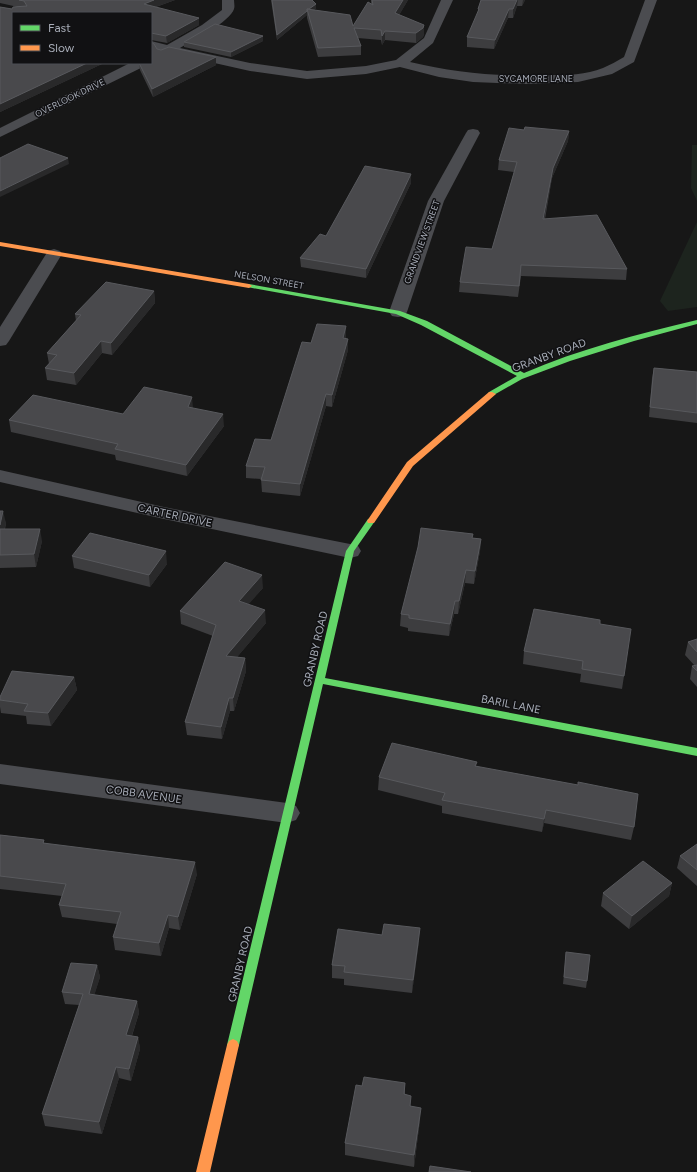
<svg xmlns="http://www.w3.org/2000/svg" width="697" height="1172" font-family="Figtree,sans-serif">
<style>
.green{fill:#1d241e}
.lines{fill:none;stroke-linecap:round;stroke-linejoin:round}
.street{fill:#4b4c50;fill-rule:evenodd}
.fast{fill:#63d668;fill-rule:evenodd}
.slow{fill:#ff974d;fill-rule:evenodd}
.wall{fill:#3d3d3f}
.shaded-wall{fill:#29292a}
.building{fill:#49494c;stroke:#58595d}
.labels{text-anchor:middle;stroke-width:3;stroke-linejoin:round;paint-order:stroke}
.far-street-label{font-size:9px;fill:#a8adb8;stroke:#111113}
.street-label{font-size:11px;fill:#a8adb8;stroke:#111113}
</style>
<rect width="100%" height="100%" fill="#171717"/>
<path class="green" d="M 692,145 L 697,145 L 697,201 L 691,188 Z
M 697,222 L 697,307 L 668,311 L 660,301 Z"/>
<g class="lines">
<path class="street" d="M 222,0 L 234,0 C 234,3 235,6 234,9 C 230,22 192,41 180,48 L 250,63 L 307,71 L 366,66 L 396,60 L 424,38 L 441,0 L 453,0 L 433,43 L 410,62 C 456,73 501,77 549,75 C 567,75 586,75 603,68 C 610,65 617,61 624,57 L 645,0 L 657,0 L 634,62 L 612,74 L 578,82 L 526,84 L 473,82 L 439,77 L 400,67 L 366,74 L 307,79 L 250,71 L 170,53 L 162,56 L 158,55 L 156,52 L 157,50 L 151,49 L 151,41 L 167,45 L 202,25 L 222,10 Z
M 130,63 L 146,63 L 145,66 L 0,137 L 0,128 Z
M 473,129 L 478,130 L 480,133 L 444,201 L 407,312 L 404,316 L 398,317 L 392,316 L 389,312 L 428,201 L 466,133 L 468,130 Z
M 54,249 L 60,251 L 62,254 L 9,341 L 6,345 L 0,346 L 0,327 L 48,251 Z
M 0,470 L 164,507 L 350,544 L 358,546 L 361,551 L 358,556 L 350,558 L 164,519 L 0,482 Z
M 0,764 L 287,803 L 296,806 L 300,813 L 296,820 L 287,823 L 0,784 Z"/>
<path class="fast" d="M 249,284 L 400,311 L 427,321 L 524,373 C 579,349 639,334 697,320 L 697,324 L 634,341 L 570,361 L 522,379 L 492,396 L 488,394 L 489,392 L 517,376 L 421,325 L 396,314 L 247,287 L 246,286 Z
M 371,518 L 375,521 L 354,551 L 325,678 L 697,748 L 697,756 L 323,684 L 239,1045 L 237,1049 L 233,1051 L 229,1049 L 227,1045 L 346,551 L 368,519 Z"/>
<path class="slow" d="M 0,242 L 249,284 L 252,286 L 249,288 L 0,246 Z
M 489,392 L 492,392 L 496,394 L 413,466 L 374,523 L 368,523 L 367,521 L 407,462 Z
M 233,1039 L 237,1041 L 239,1045 L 210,1172 L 196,1172 L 227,1045 L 229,1041 Z"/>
</g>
<path class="wall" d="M 0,0 L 175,0 L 156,7 L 199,25 L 167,43 L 151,40 L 151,13 L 13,63 L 104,63 L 0,112 L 0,7 L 12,9 L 18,7 L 0,3 Z
M 271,0 L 312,0 L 316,4 L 316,8 L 314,10 L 353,26 L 371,4 L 371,0 L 408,0 L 399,15 L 424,34 L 423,37 L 416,43 L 385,40 L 382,45 L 381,40 L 358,38 L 361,46 L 361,55 L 318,57 L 307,18 L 307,15 L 277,40 Z
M 481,0 L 525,0 L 522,6 L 517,6 L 513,18 L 508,18 L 494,49 L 467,47 L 467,37 L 478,13 L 478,9 Z
M 263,36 L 263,41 L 231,57 L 184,47 L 184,42 Z
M 157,49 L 216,57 L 216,65 L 153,97 L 140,70 L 139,63 L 151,63 Z
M 524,130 L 569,131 L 568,141 L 552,178 L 545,219 L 627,269 L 626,280 L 521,276 L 518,297 L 459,292 L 460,282 L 492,249 L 514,172 L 498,170 L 499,160 Z
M 411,174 L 411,183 L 366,278 L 301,267 L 300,258 L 326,236 Z
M 154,291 L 155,303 L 112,355 L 102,353 L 76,385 L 47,380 L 45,368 L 49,364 L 47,353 L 76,321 L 75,314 Z
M 346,338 L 348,350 L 332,407 L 326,406 L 300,496 L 262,492 L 261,479 L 246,478 L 246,466 L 271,440 L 311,343 Z
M 654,368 L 697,372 L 697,423 L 649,417 L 652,378 Z
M 193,408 L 224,426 L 187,476 L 116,460 L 115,455 L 11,432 L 9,420 L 123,414 Z
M 0,511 L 6,523 L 5,529 L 42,541 L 36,567 L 0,568 Z
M 473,538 L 481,539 L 480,551 L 474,584 L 465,583 L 458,614 L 454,614 L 449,636 L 408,631 L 408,628 L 400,626 L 401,614 Z
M 72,556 L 167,564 L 150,587 L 74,568 Z
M 263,588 L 248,604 L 266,623 L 237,657 L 245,658 L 246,671 L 234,711 L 230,711 L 222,739 L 187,735 L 185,722 L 213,636 L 181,624 L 180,611 Z
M 600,624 L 624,676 L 622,689 L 580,682 L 581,674 L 523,664 L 524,651 Z
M 697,639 L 697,687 L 690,679 L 692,666 L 695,666 L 685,655 L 688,642 Z
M 74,677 L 77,690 L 51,726 L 27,724 L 26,716 L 1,713 L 0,707 L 0,697 Z
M 477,762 L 476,766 L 634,827 L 631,840 L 544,823 L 542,832 L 442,813 L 442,806 L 378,790 L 379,777 Z
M 0,835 L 44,840 L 44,843 L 197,874 L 180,930 L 169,928 L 161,956 L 115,950 L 113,937 L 117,924 L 62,917 L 59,905 L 62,896 L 0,889 Z
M 697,844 L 697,886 L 677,868 L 680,856 Z
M 672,883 L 669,896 L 629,929 L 601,906 L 603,893 Z
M 382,935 L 419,941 L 412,993 L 344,985 L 344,979 L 332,978 L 332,965 Z
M 566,952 L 587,981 L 586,988 L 563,984 Z
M 97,965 L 100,977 L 94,995 L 137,1001 L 139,1013 L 132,1036 L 138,1037 L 140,1049 L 131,1081 L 119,1078 L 102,1134 L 45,1126 L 42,1114 L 79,1005 L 65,1004 L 62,992 Z
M 405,1083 L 405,1095 L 411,1107 L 420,1120 L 414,1167 L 345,1155 L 345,1143 L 362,1086 Z"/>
<path class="shaded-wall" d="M 154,0 L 175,0 L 144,11 L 144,4 Z
M 403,0 L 408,0 L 395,22 L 395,13 Z
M 517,0 L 518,0 L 517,6 L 513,18 L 513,9 Z
M 523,0 L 525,0 L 522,6 Z
M 316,4 L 316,8 L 309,14 L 308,10 Z
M 509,9 L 508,18 L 494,49 L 495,40 Z
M 307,11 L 307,15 L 277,40 L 277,35 Z
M 199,18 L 199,25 L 167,43 L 166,36 Z
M 424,25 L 424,34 L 423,37 L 416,43 L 416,33 Z
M 385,31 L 385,40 L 382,45 L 382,36 Z
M 263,36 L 263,41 L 231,57 L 231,52 Z
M 216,57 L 216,65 L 153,97 L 152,89 Z
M 87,63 L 104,63 L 0,112 L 0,104 Z
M 569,131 L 568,141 L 552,178 L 542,229 L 543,219 L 553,168 Z
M 68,158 L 69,164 L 0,197 L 0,191 Z
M 411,174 L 411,183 L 366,278 L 366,269 Z
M 154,291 L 155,303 L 112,355 L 111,343 Z
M 346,326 L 346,338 L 343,350 L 343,338 Z
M 348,339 L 348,350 L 332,407 L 332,395 Z
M 101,341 L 102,353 L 76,385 L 74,373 Z
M 326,394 L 326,406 L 300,496 L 300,484 Z
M 192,397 L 193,408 L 188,407 Z
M 223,414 L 224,426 L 187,476 L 186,465 Z
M 3,511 L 6,523 L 1,542 L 0,535 L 0,525 Z
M 40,529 L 42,541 L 36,567 L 34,554 Z
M 481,539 L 480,551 L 474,584 L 475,571 Z
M 166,551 L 167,564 L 150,587 L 149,575 Z
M 466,570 L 465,583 L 458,614 L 459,601 Z
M 262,575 L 263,588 L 240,614 L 239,601 Z
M 455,601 L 454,614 L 449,636 L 450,624 Z
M 265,610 L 266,623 L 227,669 L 226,656 Z
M 245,658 L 246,671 L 234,711 L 233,698 Z
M 74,677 L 77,690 L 51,726 L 48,713 Z
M 229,698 L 230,711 L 222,739 L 221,727 Z
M 546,810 L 544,823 L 542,832 L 544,819 Z
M 195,862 L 197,874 L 180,930 L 178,917 Z
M 672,883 L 669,896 L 629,929 L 632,916 Z
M 168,915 L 169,928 L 161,956 L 159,943 Z
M 420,928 L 419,941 L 412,993 L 413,980 Z
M 97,965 L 100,977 L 91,1006 L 89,994 Z
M 137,1001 L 139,1013 L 128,1047 L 126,1035 Z
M 138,1037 L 140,1049 L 131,1081 L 129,1069 Z
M 116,1067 L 119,1078 L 102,1134 L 99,1122 Z
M 421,1108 L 420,1120 L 414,1167 L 414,1155 Z"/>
<path class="building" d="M 19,0 L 154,0 L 144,4 L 199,18 L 166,36 L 151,33 L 151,13 L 13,13 L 13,63 L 87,63 L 0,104 L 0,7 L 12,9 L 13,7 L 27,6 L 24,1 Z
M 272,0 L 312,0 L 316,4 L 309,9 L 307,9 L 307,11 L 277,35 Z
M 372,0 L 403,0 L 395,13 L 424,25 L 423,28 L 416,33 L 385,31 L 382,36 L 381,30 L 354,28 L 361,46 L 318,48 L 307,9 L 350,15 L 353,26 L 368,2 L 373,5 Z
M 481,0 L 517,0 L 513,9 L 509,9 L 495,40 L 467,37 L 479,9 L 478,9 Z
M 215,24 L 263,36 L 231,52 L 184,42 Z
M 151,42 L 154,44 L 157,49 L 161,50 L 169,47 L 216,57 L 152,89 L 139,63 L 151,63 Z
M 525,127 L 569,131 L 553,168 L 543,219 L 597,215 L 627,269 L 521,265 L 519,286 L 460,282 L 466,247 L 492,249 L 517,162 L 499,160 L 509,128 L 524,130 Z
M 28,144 L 68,158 L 0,191 L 0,158 Z
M 365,166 L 411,174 L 366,269 L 300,258 L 320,234 L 326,236 Z
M 106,282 L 154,291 L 111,343 L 101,341 L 74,373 L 45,368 L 57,355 L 47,353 L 81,315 L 75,314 Z
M 317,324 L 346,326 L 343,338 L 348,339 L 332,395 L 326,394 L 300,484 L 261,480 L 265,467 L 246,466 L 255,439 L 271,440 L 302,342 L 311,343 Z
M 654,368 L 697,372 L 697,413 L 650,407 Z
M 144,387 L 192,397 L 188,407 L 223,414 L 186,465 L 115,449 L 118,444 L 9,420 L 33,395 L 123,414 Z
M 0,511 L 3,511 L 0,525 Z
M 421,528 L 473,534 L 472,538 L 481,539 L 475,571 L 466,570 L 459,601 L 455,601 L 450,624 L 409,618 L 409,615 L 401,614 L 418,547 Z
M 0,529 L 40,529 L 34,554 L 0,555 Z
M 90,533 L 166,551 L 149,575 L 72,556 Z
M 225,562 L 262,575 L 239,601 L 265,610 L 226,656 L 245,658 L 233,698 L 229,698 L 221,727 L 185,722 L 216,625 L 180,611 Z
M 534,609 L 600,620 L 600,624 L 631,629 L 624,676 L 582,669 L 583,661 L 524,651 Z
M 697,639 L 697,652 L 688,642 Z
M 697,665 L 697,671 L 692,666 Z
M 12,671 L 74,677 L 48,713 L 24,711 L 28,704 L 0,700 L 0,697 Z
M 392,743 L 477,762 L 475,766 L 578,785 L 578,782 L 638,794 L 634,827 L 546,810 L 544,819 L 442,800 L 445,793 L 379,777 Z
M 0,835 L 44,840 L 43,843 L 195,862 L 178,917 L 168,915 L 159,943 L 113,937 L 121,912 L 59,905 L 66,884 L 0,876 Z
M 697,844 L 697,870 L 680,856 Z
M 643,861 L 672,883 L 632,916 L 603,893 Z
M 384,924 L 420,928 L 413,980 L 344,972 L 345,966 L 332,965 L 338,929 L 382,935 Z
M 566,952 L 590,955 L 587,981 L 564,977 Z
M 71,963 L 97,965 L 89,994 L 137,1001 L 126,1035 L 138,1037 L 129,1069 L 116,1067 L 99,1122 L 42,1114 L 83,994 L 62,992 Z
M 364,1077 L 405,1083 L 404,1094 L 411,1096 L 410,1106 L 421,1108 L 414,1155 L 345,1143 L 356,1085 L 362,1086 Z
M 430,1166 L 471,1172 L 429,1172 Z"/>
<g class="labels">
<g class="far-street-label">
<text x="536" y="82">SYCAMORE LANE</text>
<text transform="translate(70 98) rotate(-26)" y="3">OVERLOOK DRIVE</text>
<text transform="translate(422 242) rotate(-70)" y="3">GRANDVIEW STREET</text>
<text transform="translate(269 280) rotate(10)" y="3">NELSON STREET</text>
</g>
<g class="street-label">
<text transform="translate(549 355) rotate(-20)" y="4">GRANBY ROAD</text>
<text transform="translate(175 515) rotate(12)" y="4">CARTER DRIVE</text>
<text transform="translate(315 649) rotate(-77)" y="4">GRANBY ROAD</text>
<text transform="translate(511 704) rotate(11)" y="4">BARIL LANE</text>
<text transform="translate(144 794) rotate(8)" y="4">COBB AVENUE</text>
<text transform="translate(240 964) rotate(-77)" y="4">GRANBY ROAD</text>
</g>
</g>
<rect x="12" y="12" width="140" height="52" fill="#111113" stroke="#4d4f55"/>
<rect x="20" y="25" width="20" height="6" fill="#63d668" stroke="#4d4f55"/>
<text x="48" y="32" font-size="12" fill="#a8adb8">Fast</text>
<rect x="20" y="45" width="20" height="6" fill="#ff974d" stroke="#4d4f55"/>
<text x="48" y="52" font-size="12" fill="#a8adb8">Slow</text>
</svg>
